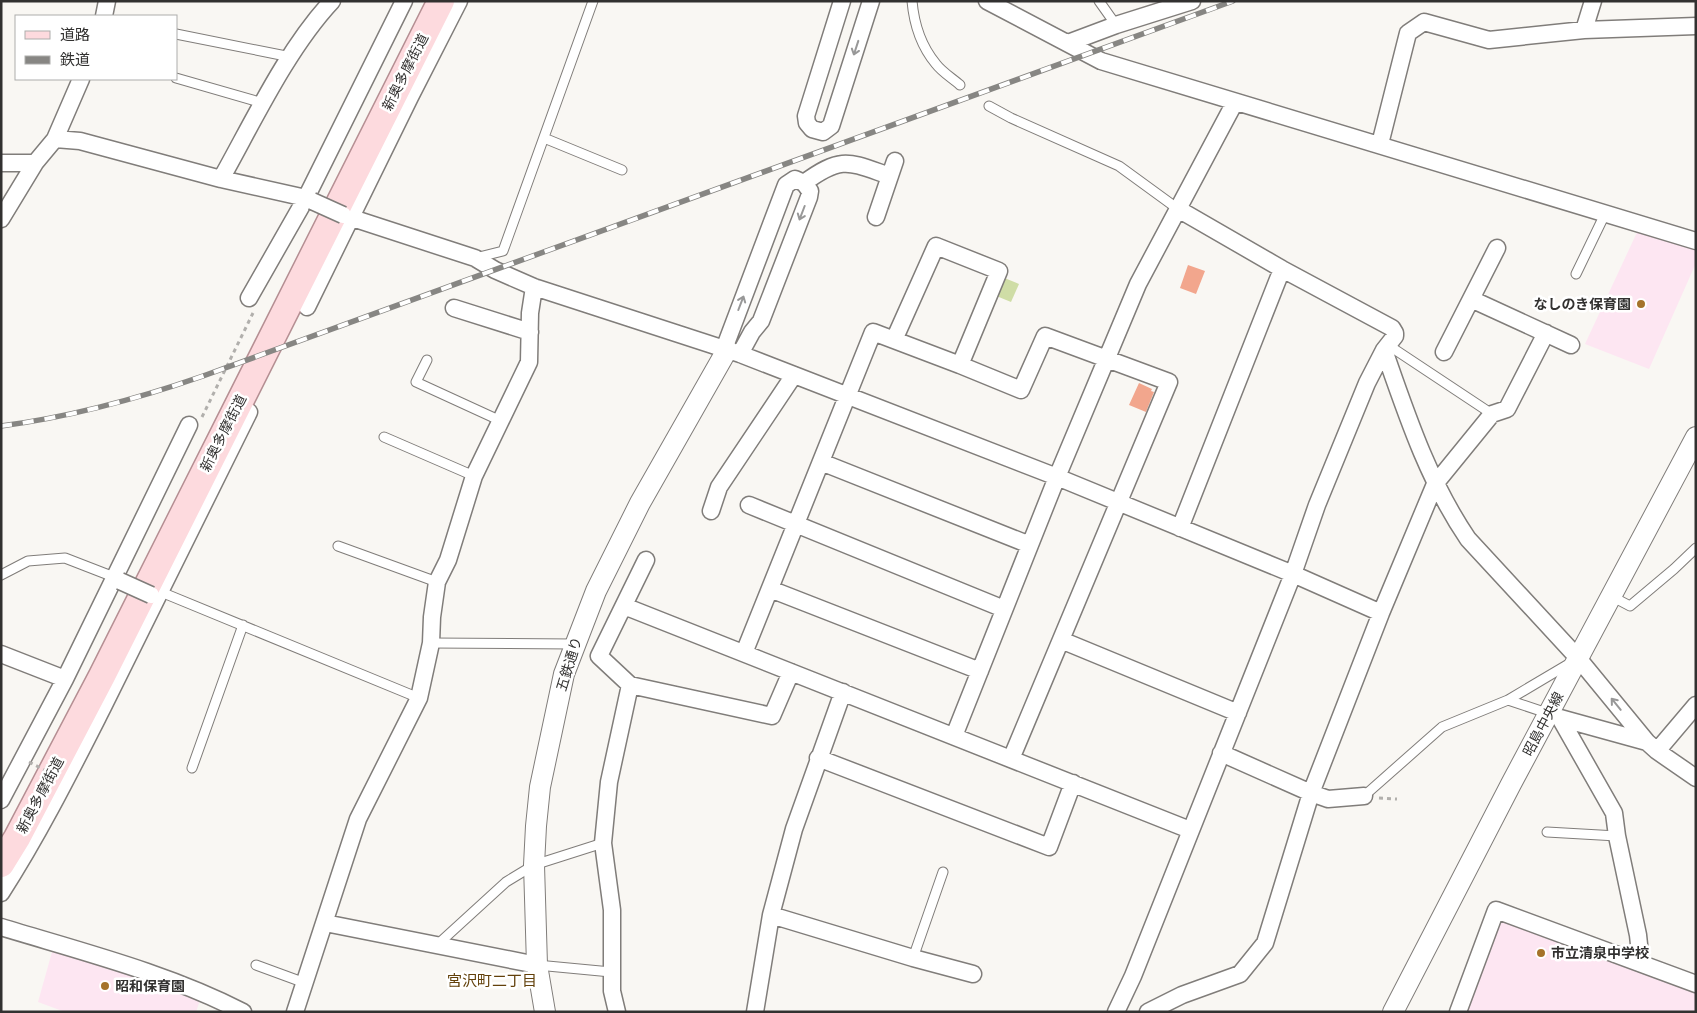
<svg xmlns="http://www.w3.org/2000/svg" width="1697" height="1013" font-family="Roboto,'Noto Sans JP',sans-serif">
<style>
.education{fill:#fde6f2}
.green{fill:#cfdda6}
.building{fill:#f2a68d}
.lines{fill:none;stroke-linecap:round;stroke-linejoin:round}
.service-casing{stroke:#807d7a;stroke-width:11}
.minor-casing{stroke:#807d7a;stroke-width:19}
.tertiary-casing{stroke:#807d7a;stroke-width:22}
.primary-casing{stroke:#b58f93;stroke-width:29}
.path{stroke:#b1afac;stroke-width:3;stroke-dasharray:4 4;stroke-linecap:butt}
.service{stroke:#fff;stroke-width:9}
.minor{stroke:#fff;stroke-width:16}
.tertiary{stroke:#fff;stroke-width:20}
.primary{stroke:#fddade;stroke-width:26}
.rail-casing{stroke:#878683;stroke-width:5.5}
.rail{stroke:#fff;stroke-width:4;stroke-dasharray:11;stroke-linecap:butt}
.minor-bridge-casing{stroke:#807d7a;stroke-width:19;stroke-linecap:butt}
.path-bridge{stroke:#b1afac;stroke-width:3;stroke-dasharray:4 4;stroke-linecap:butt}
.minor-bridge{stroke:#fff;stroke-width:16}
.oneway{stroke:#989898}
.poi-dot{fill:#a5732a;stroke:#fff;stroke-width:2}
.labels{text-anchor:middle;stroke-width:5;stroke-linejoin:round;paint-order:stroke}
.street-label{font-size:14px;fill:#323130;stroke:#fff}
.poi-label{font-size:14px;font-weight:bold;fill:#323130;stroke:#fff;text-anchor:start}
.neighbourhood-label{font-size:15px;fill:#62400a;stroke:#fff}
</style>
<rect width="100%" height="100%" fill="#f9f7f3"/>
<path class="education" d="M 1639,228 L 1696,245 L 1696,263 L 1649,369 L 1585,344 Z
M 1499,916 L 1696,990 L 1696,1012 L 1463,1012 Z
M 52,952 L 136,973 L 200,1000 L 196,1012 L 65,1012 L 38,1002 Z"/>
<path class="green" d="M 1002,277 L 1019,284 L 1011,302 L 994,295 Z"/>
<path class="building" d="M 1188,265 L 1205,271 L 1196,294 L 1180,288 Z
M 1139,383 L 1152,389 L 1151,391 L 1154,392 L 1146,412 L 1129,405 Z"/>
<g class="lines">
<defs>
<path id="service" d="M 912,1 C 914,24 921,46 936,64 C 942,72 952,78 960,85
M 1099,1 L 1116,25
M 176,34 L 291,57
M 176,78 L 263,103
M 989,106 L 1011,118 L 1119,166 L 1178,209
M 544,138 L 622,170
M 475,258 L 503,251 L 593,1
M 1576,274 L 1605,214
M 1388,345 L 1492,414
M 427,360 L 416,382 L 501,421
M 384,437 L 474,476
M 338,546 L 437,582
M 1,575 L 28,561 L 65,558 L 114,577
M 161,592 L 419,698
M 1611,596 L 1630,606 L 1674,569 L 1696,548
M 431,643 L 574,644
M 1508,700 L 1572,662
M 192,768 L 243,625
M 1364,796 L 1442,727 L 1508,700 L 1550,714
M 1547,832 L 1617,836
M 437,945 L 506,882 L 534,865 L 603,843
M 913,958 L 943,872
M 256,965 L 305,983
M 537,965 L 611,972"/>
<path id="minor" d="M 842,1 L 806,116 L 807,123 L 812,129 L 823,132 L 831,126 L 871,1
M 987,1 L 1101,61 L 1696,241
M 104,16 L 107,1
M 1584,30 L 1593,1
M 1068,43 L 1116,25 L 1192,1
M 55,139 L 80,141 L 221,179 L 306,198 L 312,201
M 1380,144 L 1408,33 L 1424,22 L 1489,40 L 1584,30 L 1696,26
M 1,163 L 35,163
M 221,179 C 253,122 287,49 332,1
M 804,183 C 842,155 849,162 890,176
M 343,215 L 475,258 L 495,270 L 534,287 L 740,354 L 1057,477 L 1293,574 L 1381,613
M 876,217 L 895,161
M 1,219 L 35,163 L 55,139 L 81,79
M 249,298 L 306,198 L 404,1
M 1471,299 L 1571,345
M 307,307 L 410,97 L 459,1
M 454,308 L 530,332
M 894,340 L 936,246 L 999,271 L 960,365
M 724,349 L 786,185 L 795,179 L 804,183 L 810,191 L 809,197 L 761,321 L 752,332 L 740,354
M 1384,350 C 1407,416 1428,480 1468,539 L 1578,658 L 1647,742 L 1657,751 L 1696,778
M 1444,352 L 1497,248
M 821,462 L 1030,545
M 749,505 L 1004,609
M 711,511 L 719,487 L 794,375
M 1180,528 L 1282,269
M 770,589 L 980,671
M 624,606 L 1190,830
M 1061,640 L 1238,713
M 744,653 L 873,332 L 960,365 L 1021,390 L 1045,336 L 1169,382 L 1011,759
M 1,654 L 65,679
M 630,685 L 772,716 L 791,672
M 1560,718 L 1614,813 L 1617,836 L 1638,935 L 1641,963
M 1560,718 L 1647,742
M 954,736 L 1057,477 L 1138,284 L 1235,102
M 1657,751 L 1696,705
M 1221,753 L 1311,793 L 1328,799 L 1364,796
M 818,758 L 1049,847 L 1073,783
M 1,800 L 65,679 L 189,425
M 1,893 C 39,834 71,770 103,707 C 152,609 201,511 249,412
M 771,915 L 913,958 L 973,974
M 325,923 L 537,965
M 1,927 C 83,952 167,973 243,1012
M 295,1012 L 358,819 L 419,698 L 431,643 L 432,617 L 437,582 L 448,560 L 474,476 L 529,362 L 530,313 L 534,287
M 617,1012 L 612,991 L 612,910 L 603,843 L 609,782 L 630,685 L 599,656 L 646,560
M 755,1012 L 771,915 L 794,829 L 843,692
M 1116,1012 L 1133,976 L 1293,574 L 1317,505 L 1367,383 L 1384,350 L 1395,336 L 1395,333 L 1392,328 L 1282,269 L 1178,209
M 1148,1012 L 1182,995 L 1240,974 L 1265,943 L 1311,793 L 1381,613 L 1435,484 L 1492,414 L 1507,409 L 1546,333
M 1458,1012 L 1496,910 L 1696,984"/>
<path id="tertiary" d="M 545,1012 L 537,965 L 534,865 L 536,826 L 540,787 L 564,674 L 596,591 L 640,503 L 727,350
M 1393,1012 L 1511,784 L 1696,437"/>
<path id="primary" d="M 1,864 L 17,838 L 102,676 L 441,1"/>
</defs>
<use href="#service" class="service-casing"/>
<use href="#minor" class="minor-casing"/>
<use href="#tertiary" class="tertiary-casing"/>
<use href="#primary" class="primary-casing"/>
<path class="path" d="M 202,417 L 253,313
M 1379,798 L 1397,799"/>
<use href="#service" class="service"/>
<use href="#minor" class="minor"/>
<use href="#tertiary" class="tertiary"/>
<use href="#primary" class="primary"/>
<defs>
<path id="rail" d="M 1,426 C 70,417 137,399 203,376 L 1233,1"/>
</defs>
<use href="#rail" class="rail-casing"/>
<use href="#rail" class="rail"/>
<defs>
<path id="minor-bridge" d="M 312,201 L 343,215
M 120,581 L 151,595"/>
</defs>
<use href="#minor-bridge" class="minor-bridge-casing"/>
<path class="path-bridge" d="M 29,762 L 58,777"/>
<use href="#minor-bridge" class="minor-bridge"/>
</g>
<defs><path id="oneway-shaft" d="M-6 0H5M1.5-3L5.5 0L1.5 3" fill="none" stroke-width="1.6" stroke-linecap="round" stroke-linejoin="round" transform="scale(1.25)"/></defs>
<g class="oneway">
<use href="#oneway-shaft" transform="translate(856 48) rotate(108)"/>
<use href="#oneway-shaft" transform="translate(802 213) rotate(111)"/>
<use href="#oneway-shaft" transform="translate(741 303) rotate(-69)"/>
<use href="#oneway-shaft" transform="translate(1616 704) rotate(-129)"/>
</g>
<g class="poi-dot">
<circle cx="1641" cy="304" r="5"/>
<circle cx="1541" cy="953" r="5"/>
<circle cx="105" cy="986" r="5"/>
</g>
<g class="labels">
<g class="street-label">
<text transform="translate(405 72) rotate(-63)" y="5">新奥多摩街道</text>
<text transform="translate(223 433) rotate(-63)" y="5">新奥多摩街道</text>
<text transform="translate(569 664) rotate(-73)" y="5">五鉄通り</text>
<text transform="translate(1543 724) rotate(-62)" y="5">昭島中央線</text>
<text transform="translate(40 795) rotate(-62)" y="5">新奥多摩街道</text>
</g>
<g class="poi-label">
<text x="1631" y="309" text-anchor="end">なしのき保育園</text>
<text x="1551" y="958">市立清泉中学校</text>
<text x="115" y="991">昭和保育園</text>
</g>
<g class="neighbourhood-label">
<text x="492" y="986">宮沢町二丁目</text>
</g>
</g>
<rect width="1697" height="1013" fill="none" stroke="#323130" stroke-width="5"/>
<rect x="15" y="15" width="162" height="65" fill="#ffffff" stroke="#adadac"/>
<rect x="25" y="31" width="25" height="8" fill="#fddade" stroke="#adadac"/>
<text x="60" y="40" font-size="15" fill="#323130">道路</text>
<rect x="25" y="56" width="25" height="8" fill="#878683" stroke="#adadac"/>
<text x="60" y="65" font-size="15" fill="#323130">鉄道</text>
</svg>
